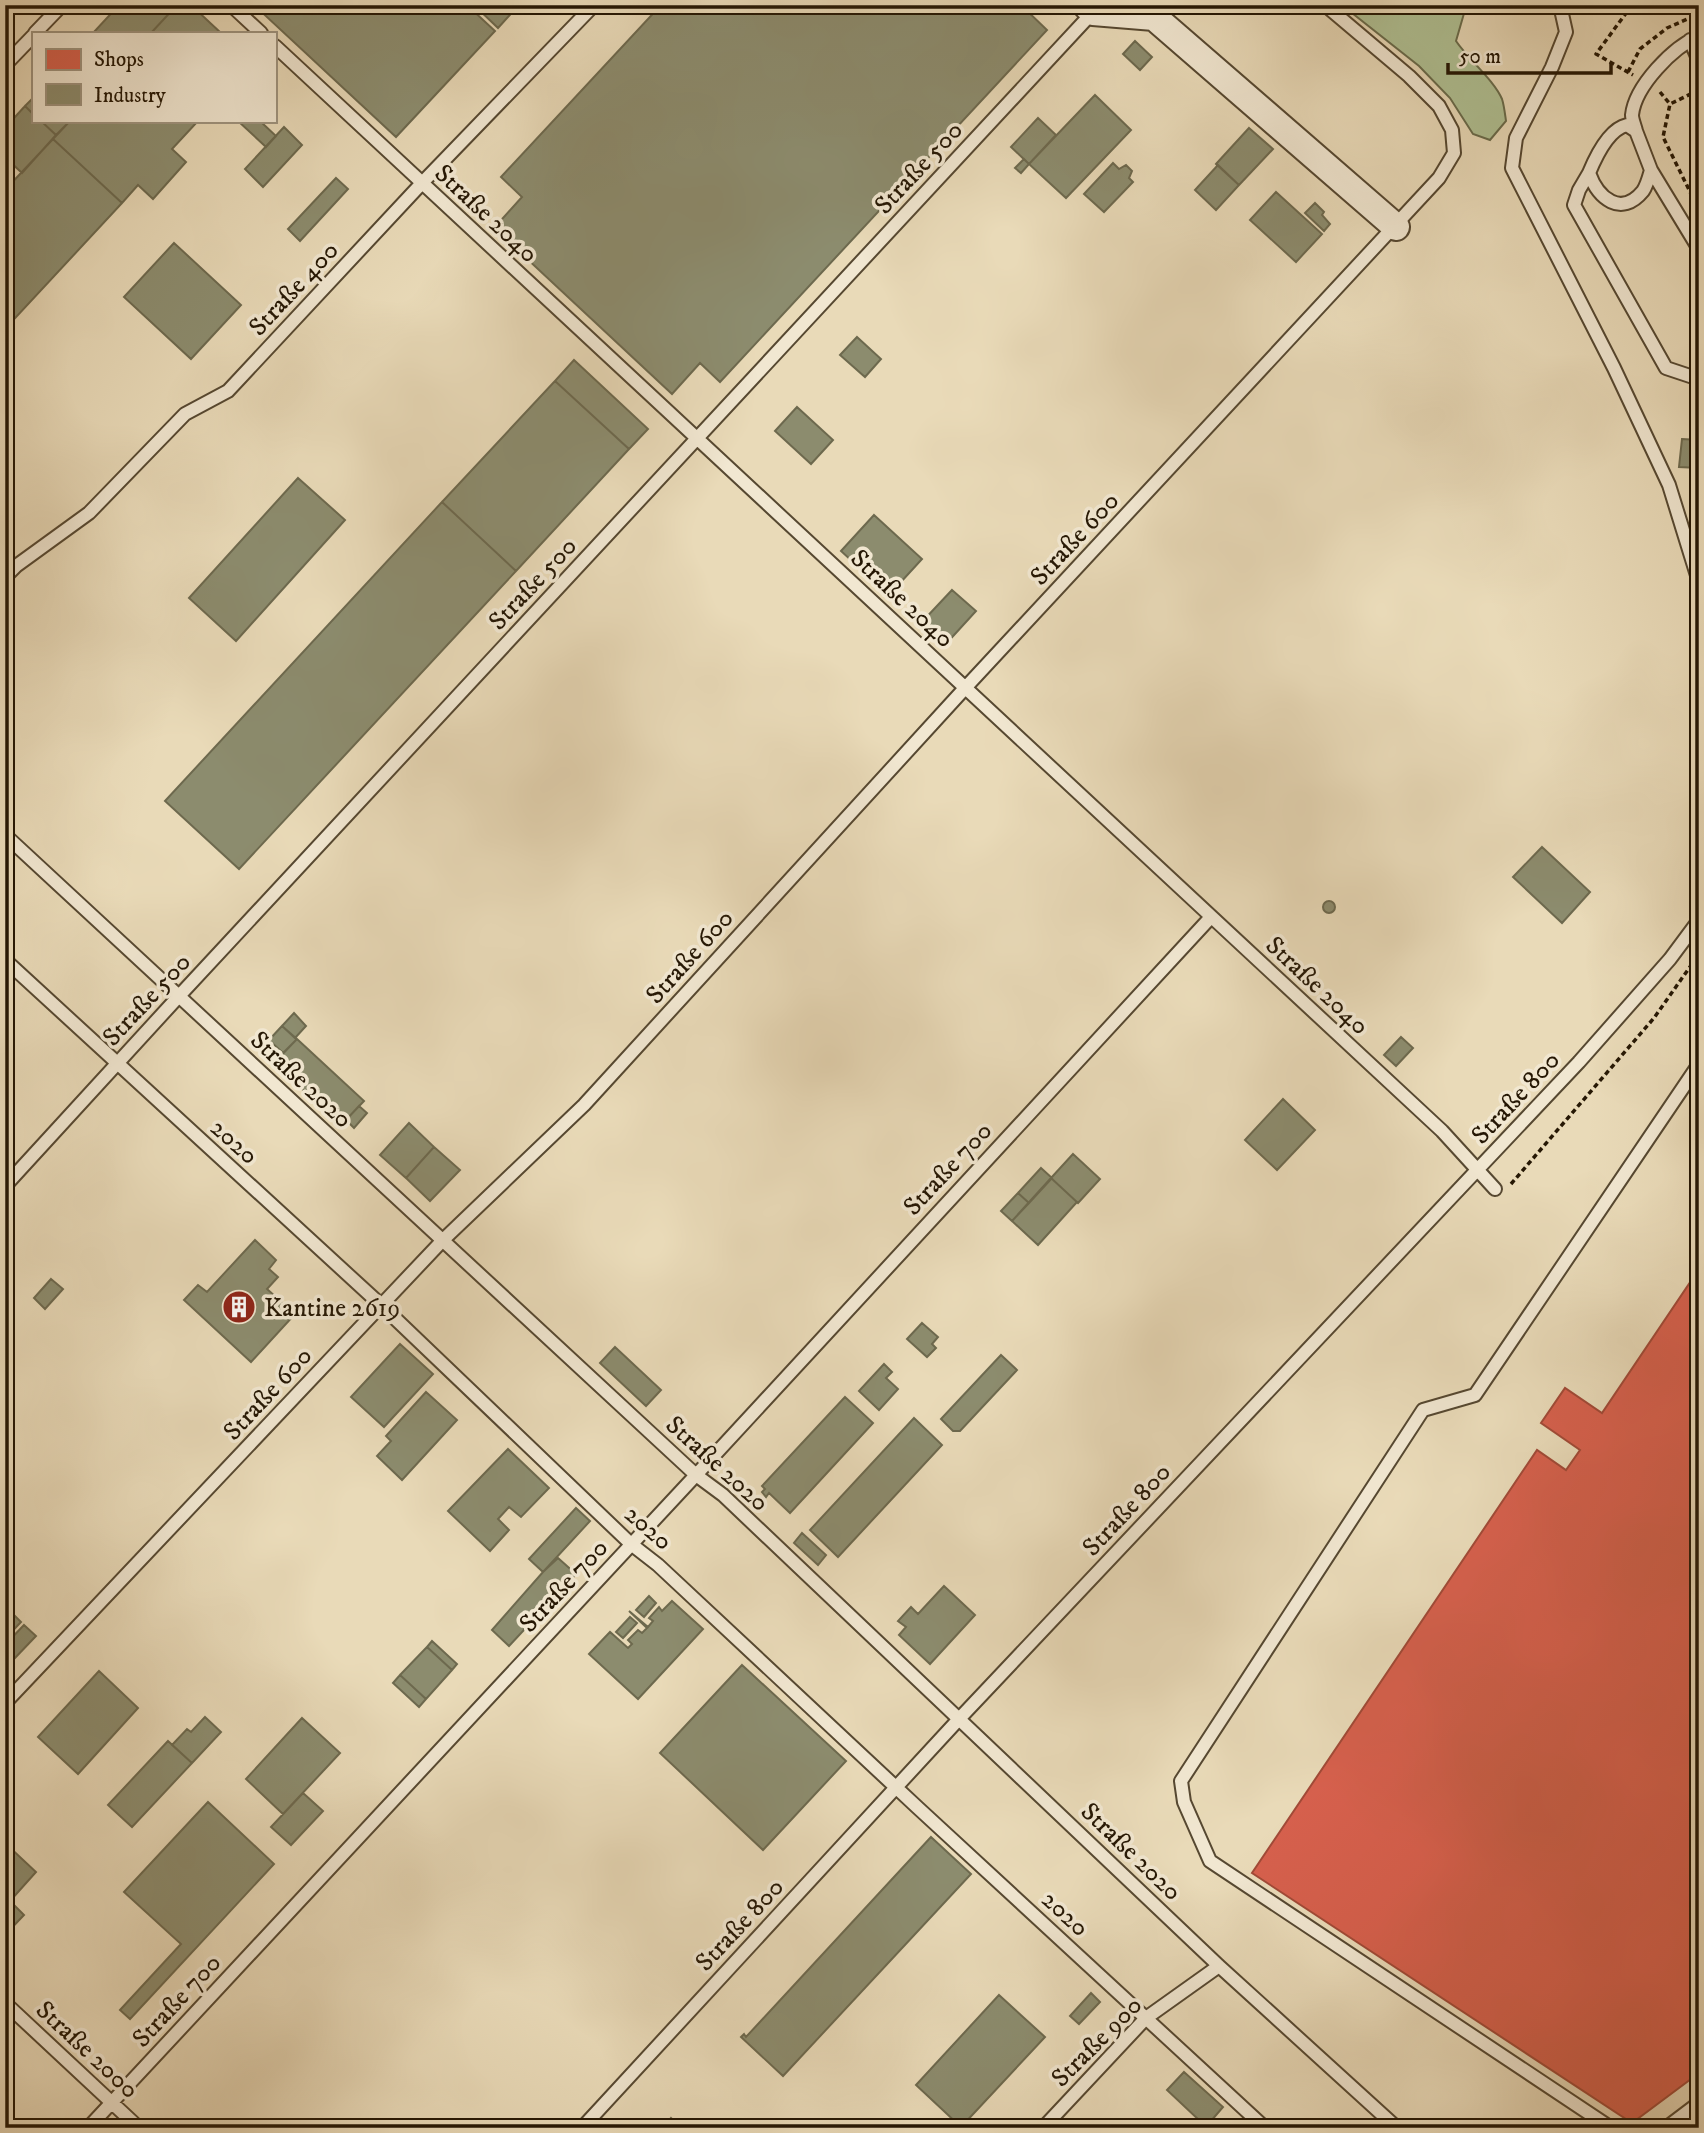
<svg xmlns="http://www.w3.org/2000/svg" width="1704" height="2133" font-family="'IM FELL DW Pica',serif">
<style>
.green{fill:#b0c194;stroke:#6a6c4c;stroke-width:2}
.shops{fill:#d6604d;stroke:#a14a37;stroke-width:2}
.industry{fill:#8c8c6e;stroke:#6d694e;stroke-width:2}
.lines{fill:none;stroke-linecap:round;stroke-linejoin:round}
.service-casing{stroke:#564831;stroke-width:16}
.minor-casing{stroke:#564831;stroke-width:30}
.path{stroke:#251704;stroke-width:3.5;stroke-dasharray:5 3.5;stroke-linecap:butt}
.service{stroke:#f1e7d1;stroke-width:12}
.minor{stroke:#f1e7d1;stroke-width:26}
.labels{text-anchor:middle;stroke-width:7;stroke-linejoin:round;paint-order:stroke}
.street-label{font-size:26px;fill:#251704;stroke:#f1e7d1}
.poi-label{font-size:26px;fill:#251704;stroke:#f1e7d1;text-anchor:start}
</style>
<rect width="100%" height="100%" fill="#e9dab8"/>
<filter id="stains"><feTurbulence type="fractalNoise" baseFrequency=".00286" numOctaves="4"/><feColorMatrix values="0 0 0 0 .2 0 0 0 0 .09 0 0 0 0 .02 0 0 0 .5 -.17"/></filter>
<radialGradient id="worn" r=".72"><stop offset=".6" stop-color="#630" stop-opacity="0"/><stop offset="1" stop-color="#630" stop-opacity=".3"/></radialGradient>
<path class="green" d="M 1352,5 L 1464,5 L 1465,10 L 1456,41 C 1468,59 1494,80 1502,99 C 1504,105 1505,114 1506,121 L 1490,140 L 1473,134 L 1450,98 L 1419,66 L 1352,13 Z"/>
<path class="shops" d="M 1699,1269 L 1699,2073 L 1632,2123 L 1252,1873 L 1537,1450 L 1566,1470 L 1580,1450 L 1541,1423 L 1565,1388 L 1602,1413 Z"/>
<path class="industry" d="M 119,5 L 177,5 L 151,33 L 93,33 Z
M 177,5 L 191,5 L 221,33 L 151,33 Z
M 254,5 L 467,5 L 495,31 L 396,137 Z
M 474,5 L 519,5 L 498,28 Z
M 661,5 L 1021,5 L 1047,30 L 720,382 L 700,363 L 672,394 L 494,228 L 522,197 L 501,177 Z
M 1135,41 L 1152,57 L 1140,70 L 1123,54 Z
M 1095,95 L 1131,130 L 1066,198 L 1029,164 Z
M 33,98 L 33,114 L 25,106 Z
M 25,106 L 33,114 L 33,121 L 41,121 L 56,135 L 22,173 L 5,157 L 5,128 Z
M 1038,118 L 1056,135 L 1029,164 L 1011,147 Z
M 41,121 L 70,121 L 56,135 Z
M 70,121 L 198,121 L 172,149 L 186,162 L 153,199 L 138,185 L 122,203 L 53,139 Z
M 238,121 L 260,121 L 276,136 L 266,147 Z
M 284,127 L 302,145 L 263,187 L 245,169 Z
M 1249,128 L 1273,149 L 1239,185 L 1216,164 Z
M 53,139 L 122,203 L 5,329 L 5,190 Z
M 1024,159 L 1029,164 L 1021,173 L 1015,168 Z
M 1113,163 L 1119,169 L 1126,165 L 1132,171 L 1129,178 L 1133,182 L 1104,212 L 1084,194 Z
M 1218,165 L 1239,185 L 1216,210 L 1195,190 Z
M 336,178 L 348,189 L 300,241 L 288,229 Z
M 1276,192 L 1322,234 L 1296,262 L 1250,220 Z
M 1315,203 L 1324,212 L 1322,215 L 1330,224 L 1324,231 L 1305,213 Z
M 174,243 L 241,305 L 191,359 L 124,297 Z
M 857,337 L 881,359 L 865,377 L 840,355 Z
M 574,360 L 648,429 L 629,449 L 555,381 Z
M 555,381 L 629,449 L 516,571 L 442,502 Z
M 797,407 L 833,440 L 811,464 L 775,431 Z
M 1682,439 L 1699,440 L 1699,468 L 1679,467 Z
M 298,478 L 345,520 L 236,641 L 189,598 Z
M 442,502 L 516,571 L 239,869 L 165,801 Z
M 874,515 L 922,559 L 889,595 L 841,551 Z
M 952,590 L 976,611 L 944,646 L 920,624 Z
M 1542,847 L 1590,892 L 1562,923 L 1513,877 Z
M1323 907a6 6 0 1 1 12 0a6 6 0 1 1-12 0Z
M 294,1013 L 306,1026 L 295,1038 L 282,1026 Z
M 282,1026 L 297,1039 L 283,1053 L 269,1040 Z
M 1401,1037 L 1413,1048 L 1396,1066 L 1384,1055 Z
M 297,1039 L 364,1101 L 341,1125 L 274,1063 Z
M 1283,1099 L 1315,1130 L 1277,1170 L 1245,1140 Z
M 359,1106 L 367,1113 L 354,1128 L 346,1120 Z
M 409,1123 L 434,1147 L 406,1178 L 380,1155 Z
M 434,1147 L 460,1170 L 430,1201 L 406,1178 Z
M 1073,1154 L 1100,1179 L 1078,1203 L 1051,1178 Z
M 1041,1168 L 1052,1178 L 1029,1203 L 1018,1193 Z
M 1051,1178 L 1077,1202 L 1038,1245 L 1012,1221 Z
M 1018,1193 L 1029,1203 L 1012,1221 L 1001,1211 Z
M 255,1240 L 276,1260 L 269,1269 L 278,1277 L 267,1289 L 295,1314 L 251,1362 L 184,1300 L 198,1285 L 207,1292 Z
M 51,1279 L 63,1289 L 45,1309 L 34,1298 Z
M 922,1323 L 938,1337 L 932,1344 L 936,1348 L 927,1357 L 907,1339 Z
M 400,1344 L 433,1374 L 384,1427 L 351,1397 Z
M 615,1347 L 661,1390 L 646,1406 L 600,1363 Z
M 1001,1355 L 1017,1370 L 960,1431 L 953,1431 L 941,1419 Z
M 884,1364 L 892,1372 L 886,1378 L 898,1389 L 879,1410 L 859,1391 Z
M 426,1392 L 457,1420 L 402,1480 L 377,1456 L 391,1441 L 386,1436 Z
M 845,1397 L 873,1423 L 790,1513 L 769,1493 L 766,1497 L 762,1492 L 765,1489 L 762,1486 Z
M 914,1418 L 942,1445 L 838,1557 L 810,1530 Z
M 508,1449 L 549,1488 L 521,1517 L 509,1507 L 498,1519 L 509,1530 L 490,1551 L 448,1511 Z
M 576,1508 L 590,1521 L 543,1572 L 529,1559 Z
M 802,1533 L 826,1555 L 818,1565 L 794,1543 Z
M 558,1558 L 576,1574 L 509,1646 L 492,1630 L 543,1572 Z
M 944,1586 L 975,1615 L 930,1664 L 899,1635 L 906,1627 L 898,1621 L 911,1607 L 918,1614 Z
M 649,1596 L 656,1603 L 644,1617 L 636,1610 Z
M 672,1601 L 703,1629 L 638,1699 L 589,1654 L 610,1632 L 628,1648 L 632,1644 L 628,1640 L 638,1630 L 642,1633 L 647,1628 L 629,1611 L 648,1627 L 653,1621 L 649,1618 L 659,1607 L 662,1611 Z
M 5,1606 L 21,1622 L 5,1639 Z
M 630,1617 L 637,1623 L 623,1638 L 616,1632 Z
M 24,1625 L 36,1636 L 13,1660 L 5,1653 L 5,1645 Z
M 432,1641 L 457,1664 L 452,1670 L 427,1647 Z
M 427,1647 L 452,1670 L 426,1699 L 400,1675 Z
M 742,1665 L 846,1761 L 763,1850 L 660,1753 Z
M 99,1671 L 138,1708 L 78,1774 L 38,1737 Z
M 400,1675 L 426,1699 L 419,1707 L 393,1683 Z
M 205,1717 L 221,1732 L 192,1763 L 172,1745 L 187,1729 L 191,1732 Z
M 302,1718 L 340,1753 L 283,1814 L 246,1779 Z
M 168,1741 L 192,1763 L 132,1827 L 108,1805 Z
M 303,1793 L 323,1811 L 291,1845 L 271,1827 Z
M 208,1802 L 274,1864 L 130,2019 L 120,2010 L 181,1944 L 124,1892 Z
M 931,1837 L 971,1874 L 783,2076 L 741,2037 L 744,2034 L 746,2037 Z
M 5,1843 L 36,1872 L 10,1901 L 24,1915 L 5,1935 Z
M 1091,1993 L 1100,2002 L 1079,2024 L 1070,2016 Z
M 999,1995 L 1045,2037 L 961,2127 L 916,2085 Z
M 1184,2072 L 1223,2107 L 1205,2128 L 1197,2124 L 1200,2121 L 1167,2090 Z
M 671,2118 L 682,2128 L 662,2128 Z"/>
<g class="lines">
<defs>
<path id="service" d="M 231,5 L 261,33
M 1560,5 L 1566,32 L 1552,67 L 1516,138 L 1512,168 L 1614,368 L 1669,485 L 1699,582
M 35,33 L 62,5
M 1690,40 L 1699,61
M 275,46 L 1442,1131 L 1495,1189
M 5,65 L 33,36
M 1627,125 L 1636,131 L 1651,170 C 1649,177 1647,185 1643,191 C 1621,218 1598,198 1589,173 C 1596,156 1609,129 1627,125 Z
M 1636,131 C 1635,126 1632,120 1632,115 C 1635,86 1673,47 1699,36
M 1651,170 L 1699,249
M 1589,173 L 1579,190 L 1574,205 L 1666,368 L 1699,379
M 5,577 L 16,566 L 89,513 L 185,414 L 228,391 L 422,183 L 594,5
M 5,835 L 696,1475 L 723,1495 L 1219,1966 L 1397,2128
M 5,960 L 381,1305 L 631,1544 L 658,1565 L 917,1807 L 1265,2128
M 5,1186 L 179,996 L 1093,12
M 5,1703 L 443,1240 L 584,1105 L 966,687 L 1439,178 L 1454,153 L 1452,130 L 1439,106 L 1409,76 L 1325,5
M 5,2003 L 139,2128
M 88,2128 L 696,1475 L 1211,917
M 582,2128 L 959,1719 L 1579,1062 L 1670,959 L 1699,920
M 1043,2128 L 1146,2018 L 1219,1966
M 1611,2128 L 1210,1861 L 1184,1802 L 1181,1781 L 1423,1410 L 1475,1395 L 1699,1064
M 1666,2128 L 1699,2103"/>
<path id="minor" d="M 1086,5 L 1093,12 L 1154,17 L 1396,227"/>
</defs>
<use href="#service" class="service-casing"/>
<use href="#minor" class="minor-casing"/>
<path class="path" d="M 1632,5 L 1596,54 L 1633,75
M 1628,72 L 1640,49 L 1667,28 L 1699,14
M 1699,90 L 1670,104 L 1663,137 L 1699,210
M 1660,92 L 1670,104
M 1511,1184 L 1654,1018 L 1699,954"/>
<use href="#service" class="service"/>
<use href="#minor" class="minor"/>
</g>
<defs>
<symbol id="building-disc" viewBox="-11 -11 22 22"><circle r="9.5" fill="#8f2418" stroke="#f1e7d1"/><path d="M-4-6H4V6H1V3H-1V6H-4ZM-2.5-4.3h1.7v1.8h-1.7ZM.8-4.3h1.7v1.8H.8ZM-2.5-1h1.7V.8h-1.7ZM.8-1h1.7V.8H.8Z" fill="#fff"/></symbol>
</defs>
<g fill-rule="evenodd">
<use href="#building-disc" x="220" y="1288" width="38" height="38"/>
</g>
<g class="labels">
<g class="street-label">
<text transform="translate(918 167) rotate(-47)" y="9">Straße 500</text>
<text transform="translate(487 213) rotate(43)" y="9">Straße 2040</text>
<text transform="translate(293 288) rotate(-47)" y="9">Straße 400</text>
<text transform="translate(1074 538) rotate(-47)" y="9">Straße 600</text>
<text transform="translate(532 583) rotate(-47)" y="9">Straße 500</text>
<text transform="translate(903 598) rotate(43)" y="9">Straße 2040</text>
<text transform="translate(689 956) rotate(-48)" y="9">Straße 600</text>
<text transform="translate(1318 985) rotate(43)" y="9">Straße 2040</text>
<text transform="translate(146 999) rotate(-47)" y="9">Straße 500</text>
<text transform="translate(302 1079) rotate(43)" y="9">Straße 2020</text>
<text transform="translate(1515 1097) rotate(-47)" y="9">Straße 800</text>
<text transform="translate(235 1141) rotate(42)" y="9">2020</text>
<text transform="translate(947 1168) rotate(-47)" y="9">Straße 700</text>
<text transform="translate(267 1393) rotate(-47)" y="9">Straße 600</text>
<text transform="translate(718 1463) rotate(42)" y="9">Straße 2020</text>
<text transform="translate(1126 1509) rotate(-47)" y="9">Straße 800</text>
<text transform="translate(649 1527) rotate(41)" y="9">2020</text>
<text transform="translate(563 1585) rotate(-47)" y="9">Straße 700</text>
<text transform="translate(1132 1851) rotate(44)" y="9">Straße 2020</text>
<text transform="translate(1066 1913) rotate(43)" y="9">2020</text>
<text transform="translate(739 1924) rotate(-47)" y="9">Straße 800</text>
<text transform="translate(176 2000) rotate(-47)" y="9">Straße 700</text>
<text transform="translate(1096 2041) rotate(-45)" y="9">Straße 900</text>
<text transform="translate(88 2049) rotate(43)" y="9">Straße 2000</text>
</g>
<g class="poi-label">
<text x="264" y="1316">Kantine 2619</text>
</g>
</g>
<rect width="1704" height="2133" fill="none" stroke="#e9dab8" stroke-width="28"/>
<rect x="7" y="7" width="1690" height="2119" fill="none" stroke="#251704" stroke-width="3.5"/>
<rect x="14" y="14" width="1676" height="2105" fill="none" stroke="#251704" stroke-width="2"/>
<rect x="32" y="32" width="245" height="91" fill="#f1e7d1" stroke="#9f947f" stroke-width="2"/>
<rect x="46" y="49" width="35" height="21" fill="#d6604d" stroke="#9f947f" stroke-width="2"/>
<text x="94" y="66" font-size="21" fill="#251704">Shops</text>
<rect x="46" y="84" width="35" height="21" fill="#8c8c6e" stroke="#9f947f" stroke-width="2"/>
<text x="94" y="102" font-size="21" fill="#251704">Industry</text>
<path d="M1448 63v10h163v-10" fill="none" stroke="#251704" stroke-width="3.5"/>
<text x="1459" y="63" font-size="21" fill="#251704" stroke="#f1e7d1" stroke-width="5" paint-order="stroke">50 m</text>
<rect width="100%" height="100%" filter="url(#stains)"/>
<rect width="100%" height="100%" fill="url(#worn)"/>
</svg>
